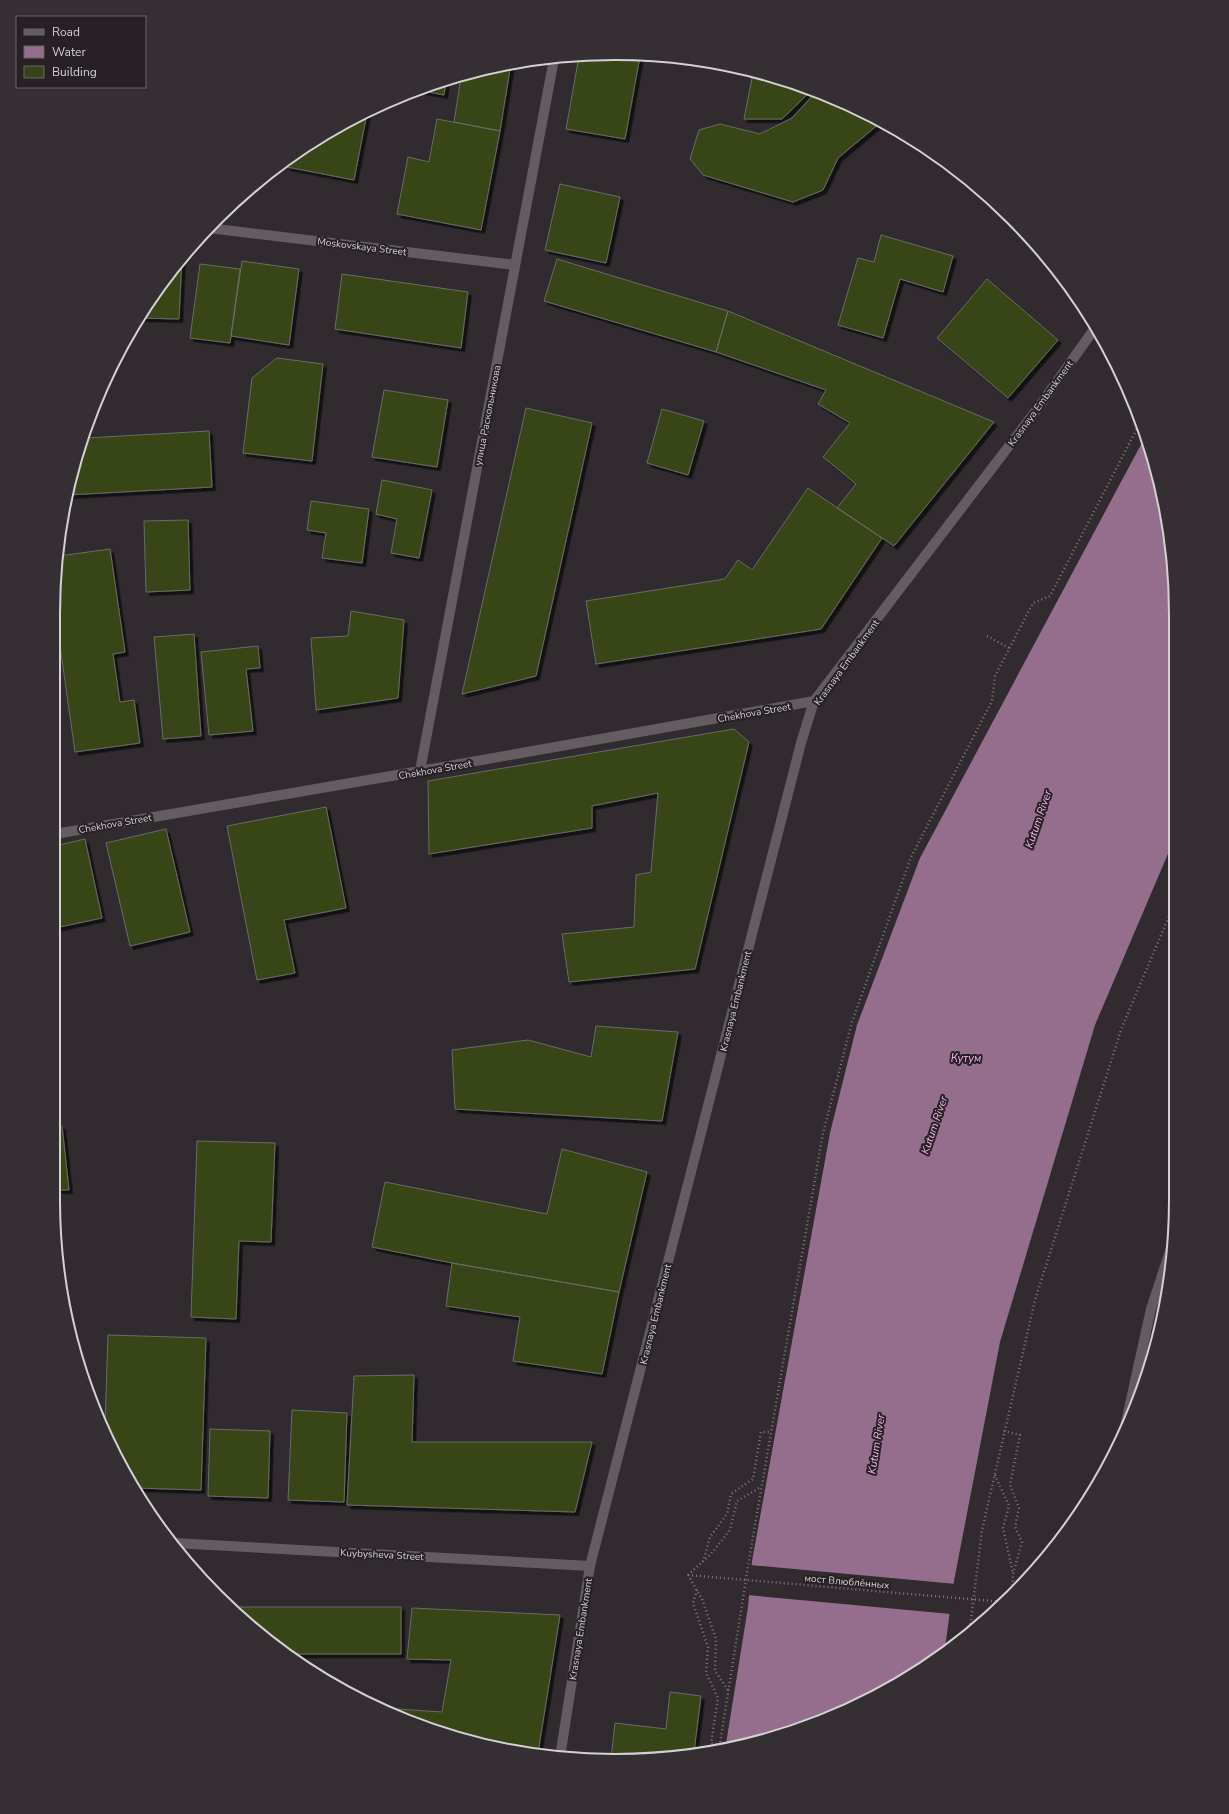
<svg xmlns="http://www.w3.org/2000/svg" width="1229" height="1814" font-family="'Nunito Sans',sans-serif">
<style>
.water{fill:#956d8d}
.pier{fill:#312b30}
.building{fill:#374419;stroke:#696c64;filter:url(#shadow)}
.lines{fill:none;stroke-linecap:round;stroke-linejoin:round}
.path{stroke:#7d787c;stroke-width:2.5;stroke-dasharray:1 3;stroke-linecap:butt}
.street{stroke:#635c61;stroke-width:10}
.secondary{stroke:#635c61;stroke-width:10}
.labels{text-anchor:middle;stroke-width:4;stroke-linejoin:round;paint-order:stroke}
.street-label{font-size:10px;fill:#d4d0d3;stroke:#272126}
.water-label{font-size:11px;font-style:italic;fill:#f8b8eb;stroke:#272126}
.rim{fill:none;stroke:#d4d0d3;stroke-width:2}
</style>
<defs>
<filter id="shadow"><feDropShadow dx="3.5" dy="3.5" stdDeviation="0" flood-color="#0009"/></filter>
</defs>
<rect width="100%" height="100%" fill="#312b30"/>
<path class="water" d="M 1145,437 L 1165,505 L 1176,614 L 1176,835 L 1095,1025 L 1000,1342 L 954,1581 L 945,1648 L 895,1686 L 795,1731 L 725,1750 L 748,1607 L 752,1561 L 830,1133 L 857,1025 L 920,858 Z"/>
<path class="pier" d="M 750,1565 L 956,1584 L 951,1614 L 747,1595 Z"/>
<path class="building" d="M 614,53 L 640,56 L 625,139 L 566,129 L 579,56 Z
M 511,63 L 500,131 L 454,122 L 461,77 Z
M 753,73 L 812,90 L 782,119 L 744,119 Z
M 446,82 L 444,95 L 418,90 Z
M 816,92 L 829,96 L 880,123 L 838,158 L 823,190 L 793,202 L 703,175 L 690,159 L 699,130 L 720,124 L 760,134 L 792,118 Z
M 367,113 L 354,180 L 287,167 L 289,159 L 302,148 Z
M 437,119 L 500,131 L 481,230 L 397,214 L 408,157 L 429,162 Z
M 560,184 L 620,197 L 606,263 L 545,250 Z
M 881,235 L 953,256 L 943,292 L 900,279 L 883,338 L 838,325 L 858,258 L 874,262 Z
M 182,258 L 179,319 L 141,318 L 169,273 Z
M 557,259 L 728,311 L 716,352 L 544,301 Z
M 242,261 L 299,269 L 289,345 L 231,336 Z
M 200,264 L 240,269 L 230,343 L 190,338 Z
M 342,274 L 468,292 L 461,348 L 335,329 Z
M 987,279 L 1058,340 L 1008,398 L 937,338 Z
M 728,311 L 994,422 L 894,546 L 837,508 L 856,484 L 823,457 L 850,423 L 818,404 L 826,390 L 716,352 Z
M 277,358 L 323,364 L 312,461 L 243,453 L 252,378 Z
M 384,390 L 448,400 L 437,467 L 372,457 Z
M 526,408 L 592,423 L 536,676 L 462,694 Z
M 662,409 L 704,421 L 688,475 L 647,463 Z
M 209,431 L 212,487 L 67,495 L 87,438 Z
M 382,480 L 432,490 L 419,558 L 391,553 L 397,519 L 376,514 Z
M 808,488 L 882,538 L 821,629 L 596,664 L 586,601 L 725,579 L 738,560 L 752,570 Z
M 311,501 L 369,509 L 362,563 L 322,558 L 326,533 L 307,530 Z
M 188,520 L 190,590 L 146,592 L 144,521 Z
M 110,549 L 125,652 L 113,654 L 120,702 L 134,700 L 140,743 L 75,752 L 54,603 L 59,556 Z
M 351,611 L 404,620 L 398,698 L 316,710 L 311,638 L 348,636 Z
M 194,634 L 201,736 L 163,739 L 154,637 Z
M 258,646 L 260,668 L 246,669 L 253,731 L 209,735 L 201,652 Z
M 734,729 L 749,742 L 695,969 L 569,982 L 562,934 L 634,927 L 636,875 L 651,872 L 658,793 L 592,806 L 592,828 L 429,854 L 428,781 Z
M 326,807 L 346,908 L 284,920 L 295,973 L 257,980 L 227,826 Z
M 166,829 L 190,932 L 130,946 L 106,843 Z
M 85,839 L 102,918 L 55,928 L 55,846 Z
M 596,1026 L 678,1032 L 662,1121 L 455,1109 L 452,1050 L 528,1040 L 591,1057 Z
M 57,1126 L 62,1126 L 69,1190 L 57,1190 Z
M 197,1141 L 275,1143 L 271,1242 L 239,1241 L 236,1319 L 191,1317 Z
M 562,1149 L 647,1172 L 619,1292 L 452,1263 L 372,1247 L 385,1182 L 547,1214 Z
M 452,1263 L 619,1292 L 602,1374 L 513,1361 L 520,1317 L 446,1306 Z
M 108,1335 L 206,1338 L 201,1490 L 136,1488 L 105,1425 Z
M 414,1375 L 412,1442 L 592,1442 L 575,1512 L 347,1505 L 354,1376 Z
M 292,1410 L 347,1413 L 344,1502 L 288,1500 Z
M 210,1429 L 270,1431 L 268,1498 L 208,1496 Z
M 230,1607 L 401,1607 L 401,1654 L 294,1654 L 294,1657 L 273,1645 Z
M 412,1608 L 560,1615 L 538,1753 L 469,1742 L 397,1717 L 397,1709 L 442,1712 L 451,1660 L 407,1659 Z
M 670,1692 L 701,1696 L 694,1752 L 611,1758 L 615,1723 L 666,1729 Z"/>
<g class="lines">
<path class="path" d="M 987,636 L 1009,648
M 1004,1431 L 1020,1435 L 1010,1485 L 1019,1508 L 1015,1527 L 1022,1542 L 1013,1574 L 1012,1596
M 995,1475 L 1009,1506 L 1003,1528 L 1013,1573
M 703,1562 L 710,1537 L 727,1514 L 731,1494 L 753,1479 L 761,1432 L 771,1432
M 688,1575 L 1004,1602
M 688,1575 L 702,1599 L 716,1639 L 715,1671 L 728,1690
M 688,1575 L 711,1554 L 730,1530 L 737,1501 L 761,1487
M 697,1590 L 693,1603 L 708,1647 L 706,1673 L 718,1698 L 711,1743 L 720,1745
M 970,1628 L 982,1530 L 1035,1300 L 1122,1027 L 1176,900
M 719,1750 L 750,1554 L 823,1133 L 852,1022 L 911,857 L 992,701 L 995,676 L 1033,603 L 1050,596 L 1140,423"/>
<path class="street" d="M 208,228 L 515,265
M 420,771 L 554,59
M 174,1543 L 590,1566"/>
<path class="secondary" d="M 55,834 L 420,771 L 814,701
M 1124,1431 L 1151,1309 L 1172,1245
M 560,1757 L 590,1566 L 801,743 L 814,701 L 1038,408 L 1095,328"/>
</g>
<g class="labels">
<g class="street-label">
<text transform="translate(362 246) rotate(7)" y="4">Moskovskaya Street</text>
<text transform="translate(1040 403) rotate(-54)" y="4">Krasnaya Embankment</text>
<text transform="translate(487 415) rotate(-79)" y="4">улица Раскольникова</text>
<text transform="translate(846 662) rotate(-54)" y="4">Krasnaya Embankment</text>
<text transform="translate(754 712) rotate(-10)" y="4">Chekhova Street</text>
<text transform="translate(435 769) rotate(-10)" y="4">Chekhova Street</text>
<text transform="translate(115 823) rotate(-10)" y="4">Chekhova Street</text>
<text transform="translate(735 1001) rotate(-76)" y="4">Krasnaya Embankment</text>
<text transform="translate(655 1314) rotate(-76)" y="4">Krasnaya Embankment</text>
<text transform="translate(382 1554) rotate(3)" y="4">Kuybysheva Street</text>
<text transform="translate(847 1581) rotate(5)" y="4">мост Влюблённых</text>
<text transform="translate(580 1629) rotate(-81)" y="4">Krasnaya Embankment</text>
</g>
<g class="water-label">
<text transform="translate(1038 819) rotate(-71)" y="4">Kutum River</text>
<text x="966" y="1062">Кутум</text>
<text transform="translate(934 1125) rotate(-71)" y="4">Kutum River</text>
<text transform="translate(876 1444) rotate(-81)" y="4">Kutum River</text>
</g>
</g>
<path d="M0 0H1229V1814H0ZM614 60H615A554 554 0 0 1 1169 614V1200A554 554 0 0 1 615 1754H614A554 554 0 0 1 60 1200V614A554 554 0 0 1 614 60Z" fill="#352f34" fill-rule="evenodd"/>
<path class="rim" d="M614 60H615A554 554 0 0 1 1169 614V1200A554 554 0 0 1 615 1754H614A554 554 0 0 1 60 1200V614A554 554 0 0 1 614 60Z"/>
<rect x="16" y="16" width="130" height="72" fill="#272126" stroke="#6c676b"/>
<rect x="24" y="29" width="20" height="6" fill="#635c61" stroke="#6c676b"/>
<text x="52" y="36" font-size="12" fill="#d4d0d3">Road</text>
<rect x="24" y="46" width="20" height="12" fill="#956d8d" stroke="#6c676b"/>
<text x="52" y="56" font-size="12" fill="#d4d0d3">Water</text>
<rect x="24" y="66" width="20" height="12" fill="#374419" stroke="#6c676b"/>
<text x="52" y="76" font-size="12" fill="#d4d0d3">Building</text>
</svg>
